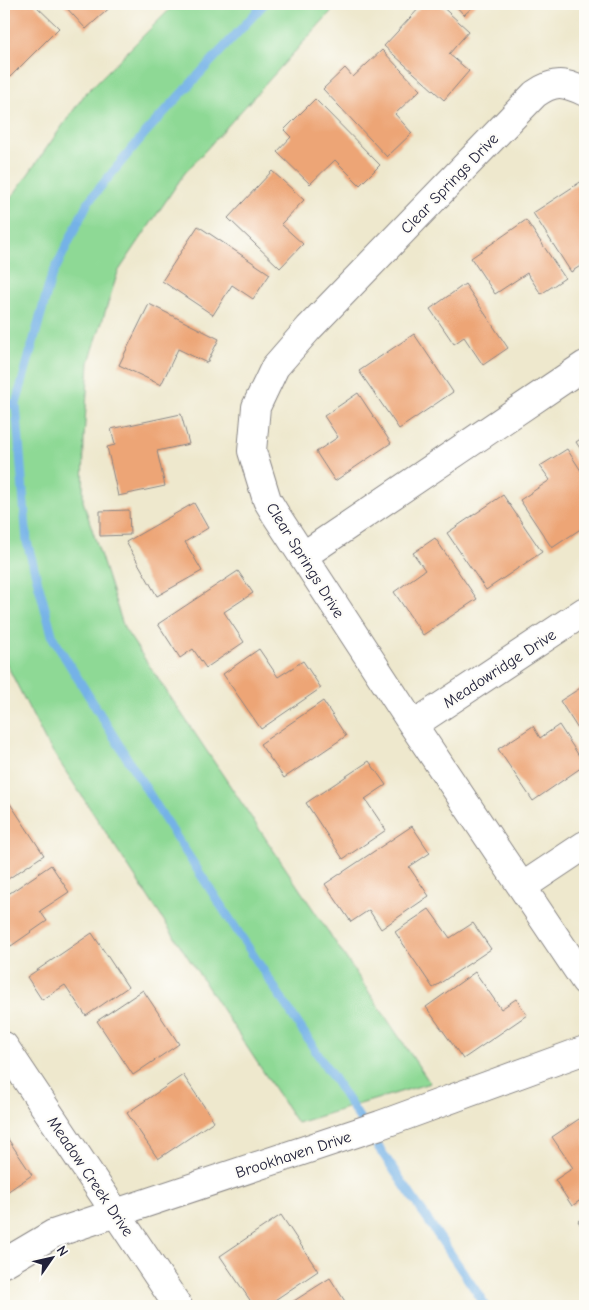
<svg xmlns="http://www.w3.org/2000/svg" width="589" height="1310" font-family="'Comic Neue',sans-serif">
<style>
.green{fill:#8ed995;stroke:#587e68}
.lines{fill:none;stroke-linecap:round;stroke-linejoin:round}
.stream{stroke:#74b2e7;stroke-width:9}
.building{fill:#eda576}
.minor-casing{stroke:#888584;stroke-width:30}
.minor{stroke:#fff;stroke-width:28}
.labels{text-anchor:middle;stroke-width:4.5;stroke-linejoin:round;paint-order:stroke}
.street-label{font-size:16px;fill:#22223b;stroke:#fdfcf7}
</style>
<rect width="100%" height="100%" fill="#fdfcf7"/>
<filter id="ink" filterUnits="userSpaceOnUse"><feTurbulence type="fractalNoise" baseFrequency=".02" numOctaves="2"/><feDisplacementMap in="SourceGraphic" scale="10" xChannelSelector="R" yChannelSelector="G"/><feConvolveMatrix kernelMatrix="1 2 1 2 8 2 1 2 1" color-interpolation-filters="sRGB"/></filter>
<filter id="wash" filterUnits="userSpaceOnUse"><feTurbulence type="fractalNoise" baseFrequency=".0096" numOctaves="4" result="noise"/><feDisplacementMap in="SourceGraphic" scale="20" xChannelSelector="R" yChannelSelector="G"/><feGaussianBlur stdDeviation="1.12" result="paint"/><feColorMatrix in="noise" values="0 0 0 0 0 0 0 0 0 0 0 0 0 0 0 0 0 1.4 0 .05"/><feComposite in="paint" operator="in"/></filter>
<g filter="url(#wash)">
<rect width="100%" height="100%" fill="#eee8cd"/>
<path class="green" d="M 175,4 L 338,4 L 184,174 L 118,272 L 89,362 L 84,438 L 83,501 L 124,628 L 430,1083 L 297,1123 L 45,740 L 4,659 L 4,208 L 85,94 Z"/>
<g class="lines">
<path class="stream" d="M 264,4 L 146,132 L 88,202 L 51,278 L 16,404 L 27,542 L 53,638 L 169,826 L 379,1148 L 486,1306
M 4,404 L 16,404"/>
</g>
<g id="blocks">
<path class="building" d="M 7,4 L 34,4 L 59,28 L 10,77 L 4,71 L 4,7 Z
M 63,4 L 114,4 L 86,29 Z
M 423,4 L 439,4 L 469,31 L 449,54 L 469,71 L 444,100 L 384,46 Z
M 454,4 L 476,4 L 464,15 Z
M 382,50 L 420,90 L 395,114 L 412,133 L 387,157 L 323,89 L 345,68 L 353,77 Z
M 315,99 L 380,165 L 360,185 L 335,160 L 310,184 L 277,152 L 291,137 L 284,130 Z
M 272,171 L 304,200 L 281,224 L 303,244 L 280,268 L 228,218 Z
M 585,179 L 585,263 L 571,272 L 533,213 Z
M 526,220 L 565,278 L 541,294 L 527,273 L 495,294 L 471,258 Z
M 198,226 L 270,274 L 253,299 L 232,285 L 213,315 L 162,281 Z
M 465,284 L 508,348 L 483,365 L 464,337 L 454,344 L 430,309 Z
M 149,304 L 219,339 L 207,363 L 178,349 L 161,385 L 119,365 Z
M 414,334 L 453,392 L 399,429 L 359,371 Z
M 358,393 L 391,443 L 335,481 L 316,452 L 338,437 L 324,416 Z
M 181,414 L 189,444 L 157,451 L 165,486 L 118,496 L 107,447 L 115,445 L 111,429 Z
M 585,436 L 585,456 L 576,442 Z
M 567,449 L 585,477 L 585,526 L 552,548 L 520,500 L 550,480 L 540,466 Z
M 503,495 L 542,552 L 486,590 L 447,533 Z
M 194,503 L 208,528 L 185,542 L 202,571 L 157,596 L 126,542 Z
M 129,510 L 130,535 L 100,536 L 100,511 Z
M 435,538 L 477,599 L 423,635 L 394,592 L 425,570 L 413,553 Z
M 238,571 L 253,593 L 224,612 L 244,642 L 206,668 L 193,649 L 180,658 L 158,624 Z
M 259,649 L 278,677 L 303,661 L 321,688 L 261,729 L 223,674 Z
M 585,685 L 585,740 L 560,701 Z
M 323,701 L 346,736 L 284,778 L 260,744 Z
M 559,725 L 585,765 L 533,801 L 498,749 L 533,726 L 540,738 Z
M 369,761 L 386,785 L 365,799 L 386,830 L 343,859 L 306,803 Z
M 9,802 L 44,855 L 5,881 L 4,878 L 4,806 Z
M 412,826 L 430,853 L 409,867 L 429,896 L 381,929 L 369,910 L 351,922 L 325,884 Z
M 51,865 L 69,892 L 40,911 L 47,921 L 11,946 L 4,936 L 4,897 Z
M 429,909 L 450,938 L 473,923 L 491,949 L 433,988 L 395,932 Z
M 92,933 L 128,987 L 86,1016 L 65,985 L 42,1000 L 27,977 Z
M 475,972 L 501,1009 L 516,999 L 527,1015 L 463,1059 L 426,1007 Z
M 143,990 L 179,1044 L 133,1075 L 97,1021 Z
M 183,1075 L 214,1121 L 158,1159 L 127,1113 Z
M 585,1115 L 585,1197 L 572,1206 L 555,1180 L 573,1168 L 552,1137 Z
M 4,1133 L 32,1175 L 4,1194 Z
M 281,1215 L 318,1271 L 266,1306 L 254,1306 L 220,1256 Z
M 585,1216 L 585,1232 L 578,1221 Z
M 330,1278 L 348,1306 L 286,1306 Z"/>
</g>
</g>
<g filter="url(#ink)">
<use href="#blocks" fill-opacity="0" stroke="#888584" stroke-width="1"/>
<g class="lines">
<defs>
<path id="minor" d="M 585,92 C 564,82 555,80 535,94 L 309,328 L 275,367 L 256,407 L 252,451 L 267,500 L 276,515 L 413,725 L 585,981
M 303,556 L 585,365
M 413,725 L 585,611
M 522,887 L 585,845
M 4,1046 L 178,1306
M 4,1263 L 53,1234 L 380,1125 L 585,1050"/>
</defs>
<use href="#minor" class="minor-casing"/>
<use href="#minor" class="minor"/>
</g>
</g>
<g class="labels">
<g class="street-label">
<text transform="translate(449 183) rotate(-46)" y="6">Clear Springs Drive</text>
<text transform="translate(306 560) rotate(58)" y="6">Clear Springs Drive</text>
<text transform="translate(499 668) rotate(-33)" y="6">Meadowridge Drive</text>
<text transform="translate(293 1154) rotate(-18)" y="6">Brookhaven Drive</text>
<text transform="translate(91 1176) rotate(56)" y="6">Meadow Creek Drive</text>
</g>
</g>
<rect width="589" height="1310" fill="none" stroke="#fdfcf7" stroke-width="20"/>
<g transform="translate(52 1258) rotate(56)" stroke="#fdfcf7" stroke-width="4" paint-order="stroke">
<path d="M0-4L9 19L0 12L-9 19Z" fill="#22223b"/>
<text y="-8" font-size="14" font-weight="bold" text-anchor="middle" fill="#22223b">N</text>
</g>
</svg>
